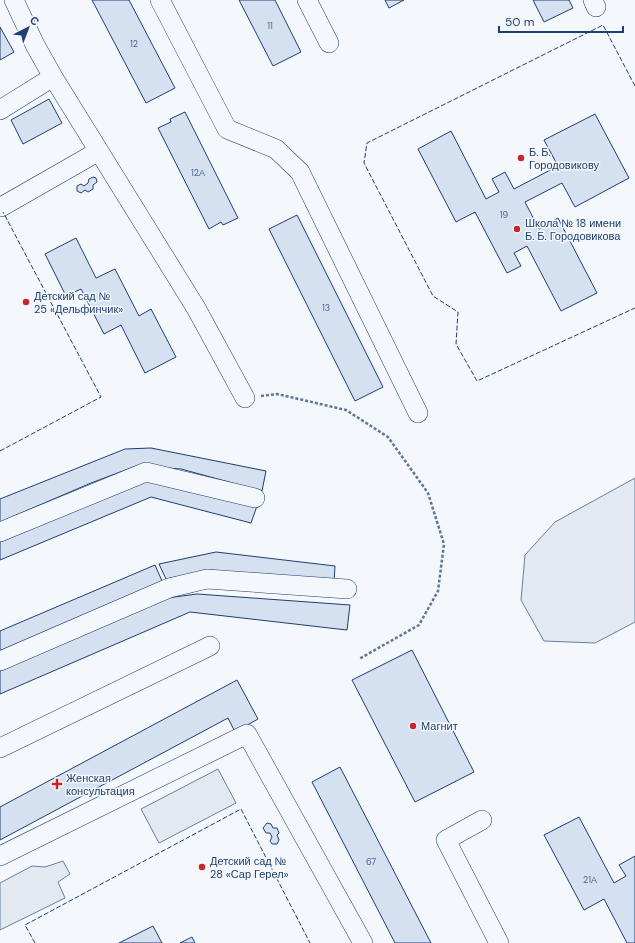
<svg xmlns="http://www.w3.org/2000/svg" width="635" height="943" font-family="'DM Sans',sans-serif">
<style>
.green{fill:#e3e9f0;stroke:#687fa3}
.building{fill:#d5e0f0;stroke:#1d3f73}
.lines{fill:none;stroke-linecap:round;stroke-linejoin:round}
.minor-casing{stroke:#1d3f73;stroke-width:20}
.path{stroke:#5e769c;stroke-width:2.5;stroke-dasharray:3 2;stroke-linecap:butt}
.minor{stroke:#f4f7fb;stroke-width:19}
.fence{stroke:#1d3f73;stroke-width:1;stroke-dasharray:5 2;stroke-linecap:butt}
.poi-dot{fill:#c62828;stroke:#f4f7fb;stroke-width:1.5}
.labels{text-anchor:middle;stroke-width:3;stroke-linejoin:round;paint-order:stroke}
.number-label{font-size:9px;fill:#4b6792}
.poi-label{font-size:11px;fill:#1d3f73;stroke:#f4f7fb;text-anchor:start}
</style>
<rect width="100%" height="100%" fill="#f4f7fb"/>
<path class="green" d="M 635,478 L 635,622 L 595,643 L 544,641 L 521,600 L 525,555 L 555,522 Z
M 218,769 L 236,803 L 159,843 L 141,809 Z
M 63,861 L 70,874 L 58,882 L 65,898 L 0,930 L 0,883 L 32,866 L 45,867 Z"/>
<path class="building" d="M 92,0 L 129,0 L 175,88 L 146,103 Z
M 239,0 L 275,0 L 301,52 L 273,66 Z
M 385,0 L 404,0 L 389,8 Z
M 533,0 L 569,0 L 573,8 L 544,22 Z
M 0,27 L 14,52 L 0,60 Z
M 49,99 L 62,123 L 23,144 L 11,120 Z
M 185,112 L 238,218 L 223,225 L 221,222 L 209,229 L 158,128 L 171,122 L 170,119 Z
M 595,114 L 629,178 L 575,207 L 562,183 L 525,202 L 539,229 L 558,218 L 597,293 L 561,311 L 527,246 L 514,253 L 521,266 L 507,273 L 475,212 L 456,222 L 418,149 L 451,131 L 486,199 L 499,192 L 492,179 L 505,172 L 514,189 L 558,166 L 544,140 Z
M 93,177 L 96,178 L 97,182 L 93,185 L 93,189 L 88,192 L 85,190 L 81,193 L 77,191 L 77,186 L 81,184 L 84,186 L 88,183 L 89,179 Z
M 297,215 L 383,387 L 355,401 L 269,229 Z
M 76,238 L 96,278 L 115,269 L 139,316 L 151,309 L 176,357 L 145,373 L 121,325 L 104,334 L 81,289 L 66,296 L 45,254 Z
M 151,448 L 266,471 L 262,491 L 181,469 L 136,466 L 91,483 L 0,522 L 0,499 L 125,449 Z
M 148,480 L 257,506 L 251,523 L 151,497 L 0,560 L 0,542 Z
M 216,552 L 335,566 L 334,582 L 210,570 L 166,579 L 159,564 Z
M 155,565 L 162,581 L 0,651 L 0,631 Z
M 197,594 L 350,605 L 347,630 L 190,612 L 0,694 L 0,671 L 167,598 Z
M 412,650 L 474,772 L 415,802 L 352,680 Z
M 237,680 L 258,719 L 235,732 L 228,718 L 0,840 L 0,807 Z
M 340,767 L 431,943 L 395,943 L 312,782 Z
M 579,817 L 614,883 L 626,876 L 619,865 L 635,856 L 635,943 L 627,943 L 604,899 L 584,910 L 544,835 Z
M 267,823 L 271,824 L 273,828 L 277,828 L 279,833 L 277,835 L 279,840 L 277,844 L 272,844 L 270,841 L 272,837 L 270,833 L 266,833 L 263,828 Z
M 153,926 L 162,943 L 119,943 Z
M 192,937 L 195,943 L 180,943 Z"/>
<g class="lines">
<defs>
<path id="minor" d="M 160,0 L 227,129 L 276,149 L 300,172 L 418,413
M 307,0 L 329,43
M 593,0 L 596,7
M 53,77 L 196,308 L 245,398
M 0,110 L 53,77 L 35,45 L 14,0
M 1,207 L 99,151
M 0,532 L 146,472 L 255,498
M 0,661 L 169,588 L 207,579 L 347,589
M 0,748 L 210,646
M 482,820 L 446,840 L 499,943
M 0,856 L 247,734 L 363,943"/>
</defs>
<use href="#minor" class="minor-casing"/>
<path class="path" d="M 261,396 L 277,394 L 346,410 L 388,437 L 428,493 L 444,544 L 438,591 L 419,625 L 359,659"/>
<use href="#minor" class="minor"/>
<path class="fence" d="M 635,86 L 603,25 L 367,143 L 364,163 L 433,296 L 458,312 L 456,344 L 477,381 L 635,308
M 0,451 L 101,397 L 3,212
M 35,943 L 25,925 L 241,809 L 310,943"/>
</g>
<g class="poi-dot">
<circle cx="521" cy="158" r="4"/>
<circle cx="517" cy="229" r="4"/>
<circle cx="26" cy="302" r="4"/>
<circle cx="413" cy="726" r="4"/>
<path d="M55 778h4v4h4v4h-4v4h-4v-4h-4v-4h4z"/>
<circle cx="202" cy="867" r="4"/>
</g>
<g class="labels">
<g class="number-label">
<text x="270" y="29">11</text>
<text x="134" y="47">12</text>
<text x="198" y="176">12А</text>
<text x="504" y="218">19</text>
<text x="326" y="311">13</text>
<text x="371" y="865">67</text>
<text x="590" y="883">21А</text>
</g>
<g class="poi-label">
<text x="529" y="156">Б. Б.<tspan x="529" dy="13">Городовикову</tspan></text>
<text x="525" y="227">Школа № 18 имени<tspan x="525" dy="13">Б. Б. Городовикова</tspan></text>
<text x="34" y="300">Детский сад №<tspan x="34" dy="13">25 «Дельфинчик»</tspan></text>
<text x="421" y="730">Магнит</text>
<text x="66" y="782">Женская<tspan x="66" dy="13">консультация</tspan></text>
<text x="210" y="865">Детский сад №<tspan x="210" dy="13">28 «Сар Герел»</tspan></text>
</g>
</g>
<g transform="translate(28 28) rotate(42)" stroke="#f4f7fb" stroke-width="3" paint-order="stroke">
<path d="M0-3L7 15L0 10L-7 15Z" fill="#1d3f73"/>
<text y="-6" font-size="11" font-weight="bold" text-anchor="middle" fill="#1d3f73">С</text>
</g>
<path d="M499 26v6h124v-6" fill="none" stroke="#1d3f73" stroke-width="2"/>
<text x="505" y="26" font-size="12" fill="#1d3f73" stroke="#f4f7fb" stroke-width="3" paint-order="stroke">50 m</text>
</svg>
